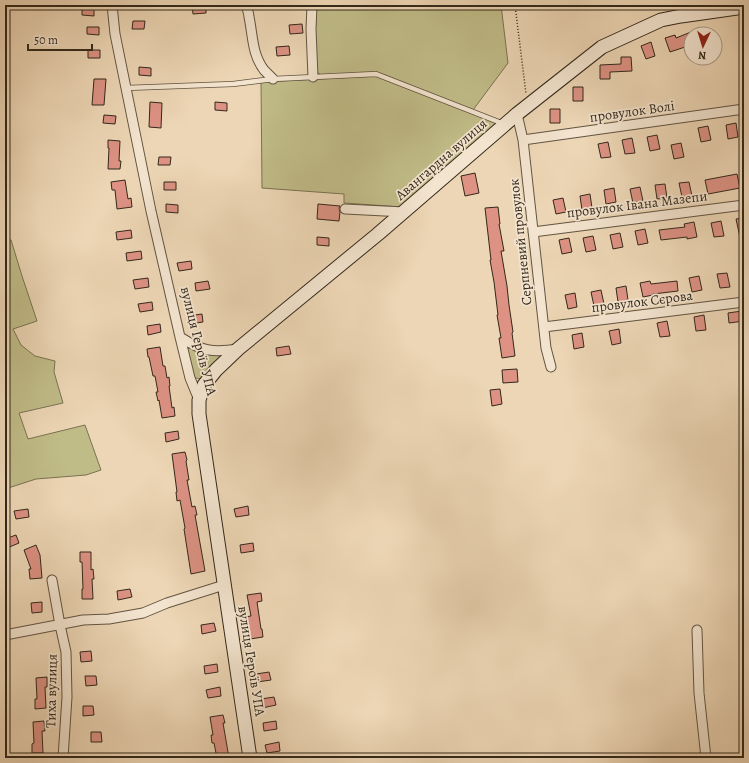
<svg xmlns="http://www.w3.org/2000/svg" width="749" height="763" font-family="Alegreya,serif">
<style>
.green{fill:#c0bc88;stroke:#7a7251}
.building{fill:#dd9284;stroke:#33281a}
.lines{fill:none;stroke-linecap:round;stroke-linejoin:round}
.lane-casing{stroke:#625441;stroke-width:6}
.street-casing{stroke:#625441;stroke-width:11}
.secondary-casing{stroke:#33281a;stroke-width:15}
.path{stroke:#33281a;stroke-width:1.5;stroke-dasharray:1 2;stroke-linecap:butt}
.lane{stroke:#f3e4cf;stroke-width:4.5}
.street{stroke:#f3e4cf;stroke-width:9}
.secondary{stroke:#f3e4cf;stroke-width:13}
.labels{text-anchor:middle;stroke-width:3.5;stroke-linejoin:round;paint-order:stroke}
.street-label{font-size:14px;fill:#33281a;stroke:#f3e4cf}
</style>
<rect width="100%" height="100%" fill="#edd6b5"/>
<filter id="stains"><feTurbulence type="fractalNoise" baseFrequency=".005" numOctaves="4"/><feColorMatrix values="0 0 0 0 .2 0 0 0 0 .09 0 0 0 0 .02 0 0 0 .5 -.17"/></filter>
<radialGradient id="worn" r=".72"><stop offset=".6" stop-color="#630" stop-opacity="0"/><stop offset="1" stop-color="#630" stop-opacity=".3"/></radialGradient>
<path class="green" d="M 314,5 L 501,5 L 508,63 L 473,110 L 385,75 L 376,72 L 321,75 L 317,72 Z
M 376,76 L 494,122 L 496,124 L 402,207 L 344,203 L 344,194 L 262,188 L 261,82 Z
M 5,239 L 11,240 L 22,276 L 37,321 L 13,329 L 21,345 L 35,356 L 55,361 L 54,372 L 63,403 L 19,413 L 28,439 L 85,425 L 101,470 L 86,475 L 36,479 L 5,489 Z
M 183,342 L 227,353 L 203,378 C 198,379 196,379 193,375 Z"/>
<path class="building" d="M 192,5 L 206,5 L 206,13 L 193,14 Z
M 82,7 L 94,8 L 94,16 L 82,15 Z
M 133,21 L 145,21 L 144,29 L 132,29 Z
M 302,24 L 303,33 L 290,34 L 289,25 Z
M 87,27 L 99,27 L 99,35 L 87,34 Z
M 691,32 L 691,45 L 670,52 L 665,38 L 675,35 L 676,38 Z
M 651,42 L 655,56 L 646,59 L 641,46 Z
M 289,46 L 290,55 L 277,56 L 276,47 Z
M 88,50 L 100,50 L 100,58 L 88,58 Z
M 621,57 L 631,57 L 632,71 L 610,72 L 610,79 L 600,79 L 600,65 L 621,64 Z
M 139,67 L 151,68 L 151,76 L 139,75 Z
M 94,79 L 106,79 L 104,105 L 92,105 Z
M 573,87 L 583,87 L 583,101 L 573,101 Z
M 150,102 L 162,103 L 161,128 L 149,127 Z
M 215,102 L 227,103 L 227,111 L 215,110 Z
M 550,109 L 560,109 L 560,123 L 550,123 Z
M 104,115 L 116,116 L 115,124 L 103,123 Z
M 736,123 L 738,137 L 728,139 L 726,125 Z
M 708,126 L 711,140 L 701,142 L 698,128 Z
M 657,135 L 660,149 L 650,151 L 647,137 Z
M 632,138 L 635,153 L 625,154 L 622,140 Z
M 108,140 L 120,141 L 119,161 L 121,161 L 120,169 L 108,169 L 109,148 L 108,148 Z
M 608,142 L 611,157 L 601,158 L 598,144 Z
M 681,143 L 684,157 L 674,159 L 671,145 Z
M 159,157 L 171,157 L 170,165 L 158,165 Z
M 475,173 L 479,193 L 465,196 L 461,176 Z
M 737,174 L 740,188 L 708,194 L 705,180 Z
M 125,180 L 128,199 L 131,198 L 132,207 L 117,209 L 115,190 L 112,190 L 111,182 Z
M 164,182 L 176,182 L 176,190 L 164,190 Z
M 689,182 L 692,196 L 682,197 L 679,183 Z
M 665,184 L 667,198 L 657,199 L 655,185 Z
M 640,187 L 643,201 L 633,203 L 630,189 Z
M 614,188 L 616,202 L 606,204 L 604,190 Z
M 590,194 L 592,208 L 582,210 L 580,196 Z
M 563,198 L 566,212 L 556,214 L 553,200 Z
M 166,204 L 178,205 L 178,213 L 166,212 Z
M 318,204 L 340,206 L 339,208 L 340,212 L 339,221 L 317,219 Z
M 498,207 L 500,224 L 499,224 L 504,251 L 501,251 L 507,286 L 509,305 L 513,332 L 512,333 L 515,356 L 502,358 L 499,338 L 501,338 L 497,315 L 498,315 L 494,282 L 490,260 L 491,260 L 485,208 Z
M 744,218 L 744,241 L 741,242 L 736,219 Z
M 721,221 L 724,236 L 714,237 L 711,223 Z
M 694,222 L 697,237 L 687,239 L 687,237 L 661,240 L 659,230 L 685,227 L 684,224 Z
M 645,229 L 648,243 L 638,245 L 635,231 Z
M 131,230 L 132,238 L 117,240 L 116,232 Z
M 620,233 L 623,247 L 613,249 L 610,235 Z
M 593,236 L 596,250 L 586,252 L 583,238 Z
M 317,237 L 329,238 L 329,246 L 317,245 Z
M 569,238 L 572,252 L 562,254 L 559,240 Z
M 141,251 L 142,259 L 127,261 L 126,253 Z
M 191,261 L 192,269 L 179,271 L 177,263 Z
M 727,273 L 730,287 L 720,288 L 717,274 Z
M 699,276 L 702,290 L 692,292 L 689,278 Z
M 148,278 L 149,287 L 135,289 L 133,280 Z
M 208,281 L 210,289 L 196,291 L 195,283 Z
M 650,281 L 651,284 L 677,281 L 678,291 L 653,294 L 653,295 L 643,297 L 640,283 Z
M 626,286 L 628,300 L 618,302 L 616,288 Z
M 601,290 L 604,304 L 594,306 L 591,292 Z
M 575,293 L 577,307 L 568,309 L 565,295 Z
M 152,302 L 153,310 L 140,312 L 138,304 Z
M 742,311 L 744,321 L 729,323 L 728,313 Z
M 202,314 L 203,322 L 190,324 L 188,316 Z
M 704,315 L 706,330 L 696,331 L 694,317 Z
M 667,321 L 670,336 L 660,337 L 657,323 Z
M 160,324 L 161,332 L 148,335 L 147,326 Z
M 619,329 L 621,343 L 612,345 L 609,331 Z
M 582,333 L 584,347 L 574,349 L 572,335 Z
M 289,346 L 291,354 L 277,356 L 276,348 Z
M 160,347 L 163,366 L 165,366 L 167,378 L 169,377 L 170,386 L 169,386 L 172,408 L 174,407 L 175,416 L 162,418 L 159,400 L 158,401 L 156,392 L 158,392 L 155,376 L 153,376 L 149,357 L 148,357 L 147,349 Z
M 517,369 L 518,382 L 503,383 L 502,370 Z
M 500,389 L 502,404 L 492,406 L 490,390 Z
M 178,431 L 179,439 L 166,442 L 165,433 Z
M 185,452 L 187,460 L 186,461 L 189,480 L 187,480 L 192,507 L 195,506 L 197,515 L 195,515 L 205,571 L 191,574 L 184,529 L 185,528 L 180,500 L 177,501 L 176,492 L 177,492 L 172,454 Z
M 248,506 L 249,515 L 236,517 L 234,509 Z
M 28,509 L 29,517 L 16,519 L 14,511 Z
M 16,535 L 19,543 L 7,548 L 5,544 L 5,539 Z
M 253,543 L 254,551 L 241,553 L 240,545 Z
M 36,545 L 40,555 L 42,578 L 30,579 L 29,569 L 31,569 L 24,550 Z
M 80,552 L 91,552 L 91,570 L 93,569 L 94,579 L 92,579 L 93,599 L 82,599 L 82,589 L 83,589 L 82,562 L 80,562 Z
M 130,589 L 132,597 L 118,600 L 117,591 Z
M 261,593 L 262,601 L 257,602 L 261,629 L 262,629 L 263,637 L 250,639 L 245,617 L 251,616 L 247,595 Z
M 42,602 L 42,612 L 32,613 L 31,603 Z
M 214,623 L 216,631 L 202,634 L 201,625 Z
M 91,651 L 92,661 L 81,662 L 80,652 Z
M 217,664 L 218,672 L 205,674 L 204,666 Z
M 269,672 L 271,680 L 257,682 L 256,674 Z
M 85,676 L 96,676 L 97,685 L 86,686 Z
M 47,677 L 47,687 L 45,687 L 46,708 L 35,709 L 35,699 L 37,699 L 36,678 Z
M 220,687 L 221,696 L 208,698 L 206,690 Z
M 274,697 L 276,705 L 262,708 L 261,699 Z
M 83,706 L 93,706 L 94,715 L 83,716 Z
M 223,715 L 225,723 L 223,723 L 229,758 L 217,758 L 214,743 L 212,743 L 211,735 L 213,735 L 210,717 Z
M 44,721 L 45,731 L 42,731 L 43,753 L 32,753 L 32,744 L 34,743 L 33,722 Z
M 276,721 L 277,729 L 264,731 L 263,723 Z
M 91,732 L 101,732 L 102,742 L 91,742 Z
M 279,742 L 280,751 L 267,753 L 265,745 Z"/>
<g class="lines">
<defs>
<path id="lane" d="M 126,88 L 233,84 L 273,79 L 376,74 L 504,124"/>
<path id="street" d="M 112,5 L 115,34 L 151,211 L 180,337 L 190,378 L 199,400
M 246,5 C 247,9 249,13 249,17 C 253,36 252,54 264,70 C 267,73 270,76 273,79
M 312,5 L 311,29 L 313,77
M 517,114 L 523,140 L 546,348 L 551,367
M 523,140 L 744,109
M 345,209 L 404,212
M 533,232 L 744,205
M 544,327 L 744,302
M 180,337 C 202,351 212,353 238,349
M 52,580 L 60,625 L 66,652 L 67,697 L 63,758
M 697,630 L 699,693 L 706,758
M 5,635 L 83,620 L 109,619 L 143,613 L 167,603 L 224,585"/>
<path id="secondary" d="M 250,758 L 199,414 L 199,400 L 204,385 L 216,370 L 238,349 L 378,234 L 517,114 L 602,47 L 661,20 L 681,16 L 744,7"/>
</defs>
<use href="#lane" class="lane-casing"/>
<use href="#street" class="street-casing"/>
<use href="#secondary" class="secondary-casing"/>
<path class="path" d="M 515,5 L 526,94"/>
<use href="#lane" class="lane"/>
<use href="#street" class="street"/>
<use href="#secondary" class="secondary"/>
</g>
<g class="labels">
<g class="street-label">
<text transform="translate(632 111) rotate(-8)" y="5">провулок Волі</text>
<text transform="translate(441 159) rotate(-41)" y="5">Авангардна вулиця</text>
<text transform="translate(637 204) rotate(-7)" y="5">провулок Івана Мазепи</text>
<text transform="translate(520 242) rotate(-96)" y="5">Серпневий провулок</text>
<text transform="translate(642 301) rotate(-7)" y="5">провулок Сєрова</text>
<text transform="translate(199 341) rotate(76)" y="5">вулиця Героїв УПА</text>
<text transform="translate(252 661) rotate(81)" y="5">вулиця Героїв УПА</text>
<text transform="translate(51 691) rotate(-89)" y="5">Тиха вулиця</text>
</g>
</g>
<rect width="749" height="763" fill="none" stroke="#edd6b5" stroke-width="20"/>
<rect x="6" y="6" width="737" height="751" fill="none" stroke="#33281a" stroke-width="2"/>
<rect x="10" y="10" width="729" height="743" fill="none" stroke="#33281a"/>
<g transform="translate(703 46) rotate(184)"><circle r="19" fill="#f3e4cf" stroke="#a69987"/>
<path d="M0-3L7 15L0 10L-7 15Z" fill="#8f2418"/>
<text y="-6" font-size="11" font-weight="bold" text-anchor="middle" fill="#33281a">N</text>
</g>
<path d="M28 44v6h64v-6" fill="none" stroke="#33281a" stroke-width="2"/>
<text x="34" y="44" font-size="12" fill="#33281a" stroke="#f3e4cf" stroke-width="3" paint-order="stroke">50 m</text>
<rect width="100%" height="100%" filter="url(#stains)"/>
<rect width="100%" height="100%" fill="url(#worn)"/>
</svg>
